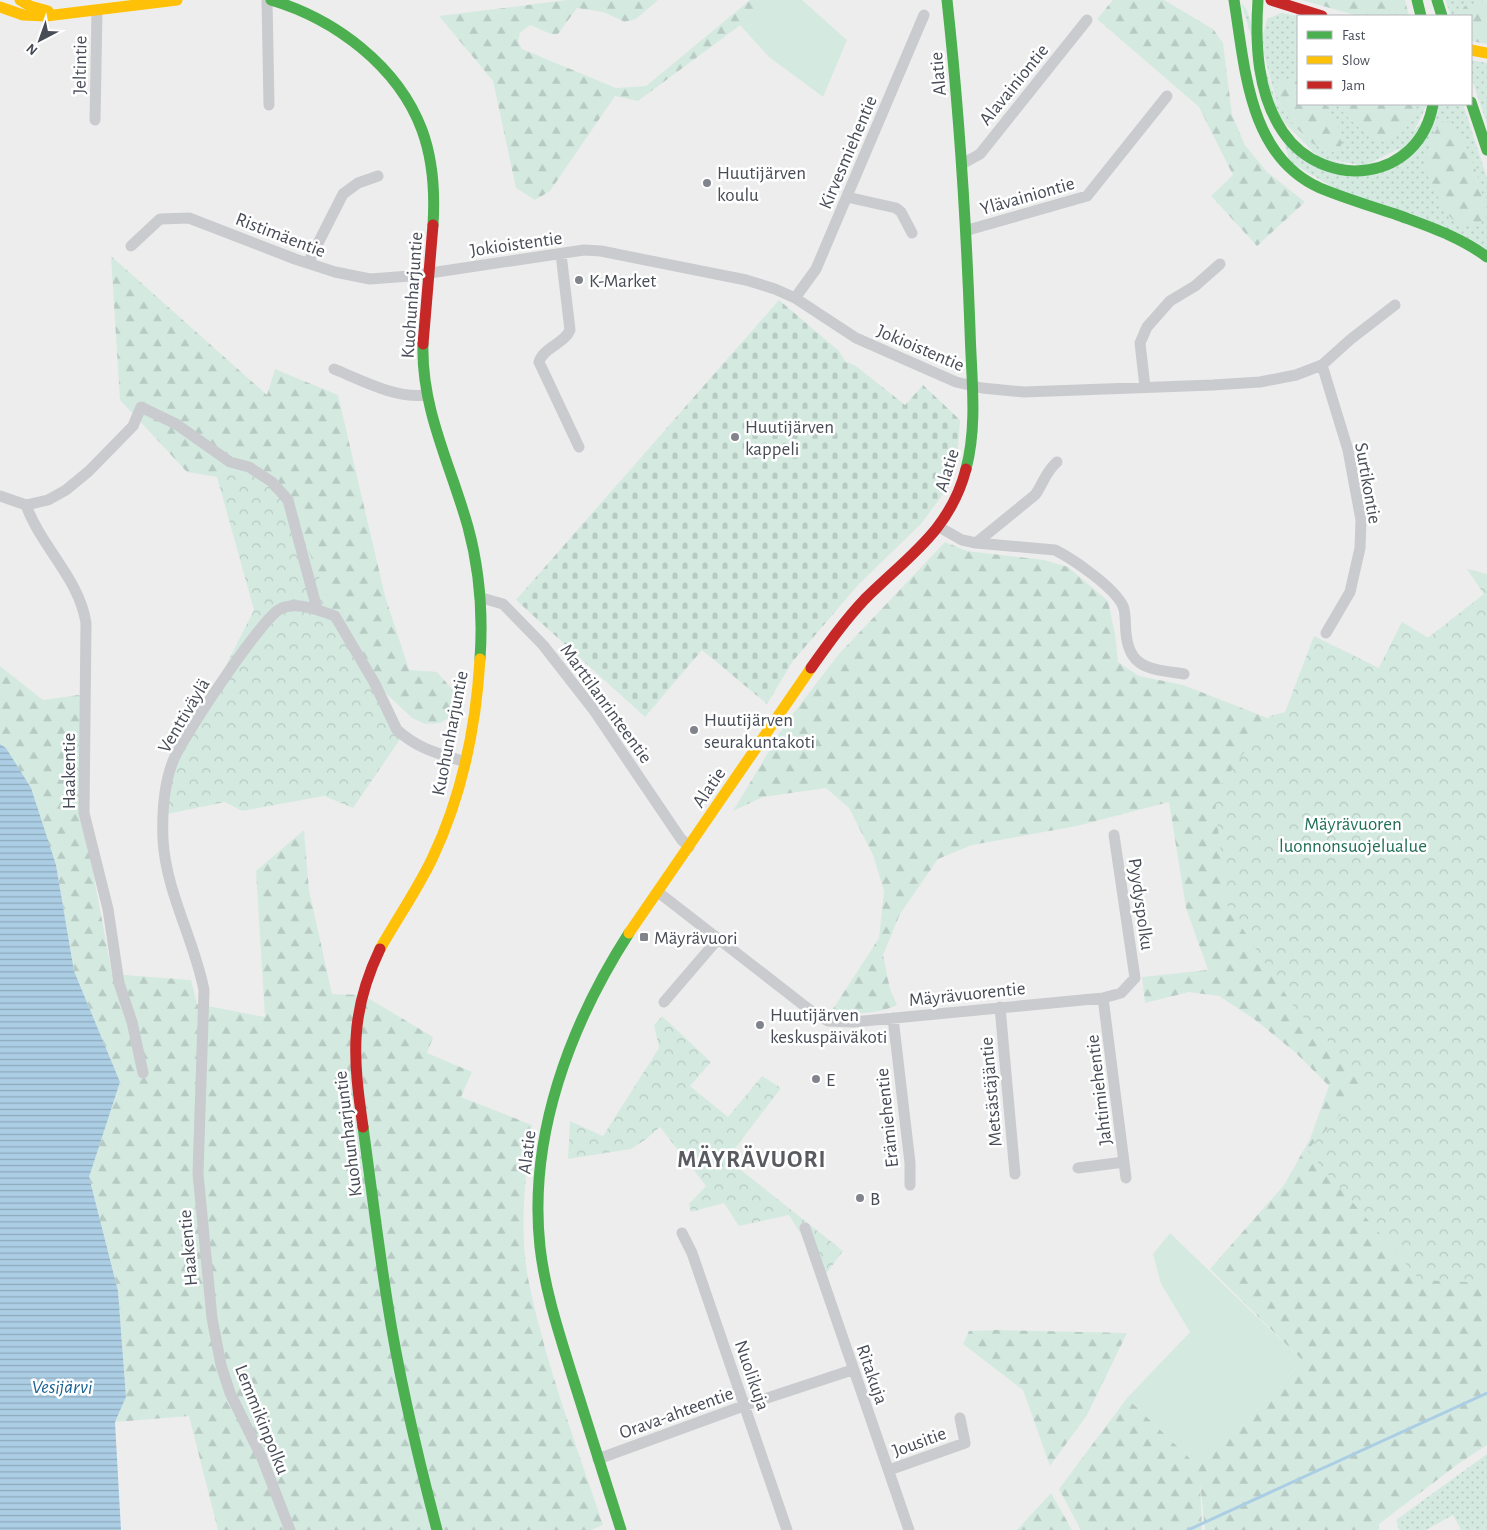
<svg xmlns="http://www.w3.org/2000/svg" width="1487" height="1530" font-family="'Alegreya Sans',sans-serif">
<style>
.grass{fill:url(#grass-dots)}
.forest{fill:url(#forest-firs)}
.cemetery{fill:url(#cemetery-stones)}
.park{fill:url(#park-crowns)}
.pitch{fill:#d4eae1}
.water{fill:url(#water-rules)}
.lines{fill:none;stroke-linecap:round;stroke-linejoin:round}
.stream{stroke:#accee4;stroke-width:3}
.street{stroke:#cacbce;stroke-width:11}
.fast{stroke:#4caf50;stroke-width:11}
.slow{stroke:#ffc107;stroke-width:11}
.jam{stroke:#c62828;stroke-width:11}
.poi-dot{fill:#81848c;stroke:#fff;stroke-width:2}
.labels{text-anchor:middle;stroke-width:5;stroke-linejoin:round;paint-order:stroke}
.street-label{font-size:19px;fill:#474c57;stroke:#fff}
.poi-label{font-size:19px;fill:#474c57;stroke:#fff;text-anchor:start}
.park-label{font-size:19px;fill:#216f57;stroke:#fff}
.water-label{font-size:20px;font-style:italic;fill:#1c6494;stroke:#fff}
.district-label{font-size:24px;font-weight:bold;letter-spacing:1px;fill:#5a5b60;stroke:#fff}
</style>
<defs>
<pattern id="grass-dots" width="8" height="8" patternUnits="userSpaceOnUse" patternTransform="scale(1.25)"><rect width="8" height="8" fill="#d4eae1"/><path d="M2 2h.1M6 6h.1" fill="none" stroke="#b7cac3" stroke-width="1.8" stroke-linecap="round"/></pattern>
<pattern id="forest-firs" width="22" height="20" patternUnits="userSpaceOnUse" patternTransform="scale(1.25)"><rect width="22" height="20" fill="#d4eae1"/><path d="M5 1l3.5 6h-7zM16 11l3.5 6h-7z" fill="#b7cac3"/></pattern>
<pattern id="cemetery-stones" width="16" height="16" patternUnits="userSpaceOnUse" patternTransform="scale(1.25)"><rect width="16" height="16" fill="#d4eae1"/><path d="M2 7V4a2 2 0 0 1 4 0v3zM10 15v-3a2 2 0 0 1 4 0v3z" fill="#b7cac3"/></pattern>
<pattern id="park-crowns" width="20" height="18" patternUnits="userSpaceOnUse" patternTransform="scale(1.25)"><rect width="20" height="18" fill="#d4eae1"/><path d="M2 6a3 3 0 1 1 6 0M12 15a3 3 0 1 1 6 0" fill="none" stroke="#b7cac3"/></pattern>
<pattern id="water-rules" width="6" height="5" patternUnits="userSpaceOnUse" patternTransform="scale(1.25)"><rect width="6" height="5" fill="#accee4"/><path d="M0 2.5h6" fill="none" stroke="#8ea9bc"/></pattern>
</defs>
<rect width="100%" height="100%" fill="#eeeded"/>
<path class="grass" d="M 1445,0 L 1487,0 L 1487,1 L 1465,6 L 1455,16 L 1451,16 Z
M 1241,3 L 1247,10 L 1291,149 L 1379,173 L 1437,104 L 1463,104 L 1487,178 L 1487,251 L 1334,188 L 1290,162 Z
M 1281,13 L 1298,16 L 1298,82 L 1294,80 L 1279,102 L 1300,133 L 1329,153 L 1338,150 L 1343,138 L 1324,104 L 1337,104 C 1350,122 1364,133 1384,142 L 1415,113 L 1412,104 L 1427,104 L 1408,144 L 1364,166 L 1318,157 L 1281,119 L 1261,43 L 1267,19 Z
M 1471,60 L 1487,63 L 1487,124 L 1471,77 Z
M 1487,1454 L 1487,1530 L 1461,1530 L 1453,1515 L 1426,1530 L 1399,1530 L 1396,1520 Z"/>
<path class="forest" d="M 567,0 L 658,0 L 636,19 L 625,22 L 603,12 L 577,8 L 558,34 L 551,34 L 530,25 L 520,33 L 518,42 L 522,49 L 616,88 L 646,86 L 750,0 L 774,0 L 638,101 L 615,96 L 550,191 L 535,200 L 516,188 L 493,81 L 439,16 Z
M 1113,0 L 1164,0 L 1213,29 L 1223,43 L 1232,115 L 1245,145 L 1267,172 L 1305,202 L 1257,246 L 1211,196 L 1233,175 L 1199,107 L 1097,19 Z
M 1302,0 L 1405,0 L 1409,16 L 1358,16 Z
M 1487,1 L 1487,44 L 1471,41 L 1471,16 L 1456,15 L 1465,6 Z
M 1294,80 L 1298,82 L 1298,104 L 1324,104 L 1328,107 L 1344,138 L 1339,150 L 1329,153 C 1303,139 1284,118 1275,90 L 1282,81 Z
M 1337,104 L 1412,104 L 1415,113 C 1407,129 1401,136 1384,142 C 1364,133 1350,122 1337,104 Z
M 1450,121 C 1467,138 1483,186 1485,211 C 1485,215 1482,221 1480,225 C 1452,231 1443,209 1433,186 C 1430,181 1426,174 1426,169 C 1426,153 1431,134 1442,122 Z
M 111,256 L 267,395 L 275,369 L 338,395 L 385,596 L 409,670 L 437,672 L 458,696 L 459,712 L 440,723 L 425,724 L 412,718 L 374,682 L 230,462 L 217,477 L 187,472 L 120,400 Z
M 945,542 L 967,551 L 1044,560 L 1068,567 L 1108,601 L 1115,634 L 1118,662 L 1139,676 L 1183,685 L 1278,722 L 1379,668 L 1402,622 L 1428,638 L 1484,594 L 1467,569 L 1487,574 L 1487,1445 L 1458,1464 L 1379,1524 L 1379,1530 L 1205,1530 L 1200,1482 L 1202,1530 L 1081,1530 L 1059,1489 L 1127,1398 L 1199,1467 L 1281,1386 L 1302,1360 L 1210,1269 L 1284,1185 L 1310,1139 L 1329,1086 L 1296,1053 L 1254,1019 L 1219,996 L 1189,992 L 1145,1003 L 1142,977 L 1208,970 L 1186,908 L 1169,802 L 1077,826 L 972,845 L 938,859 L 900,914 L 883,955 L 890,989 L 897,1005 C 876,1015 854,1014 831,1012 L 879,938 L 884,891 L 873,855 L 849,808 L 826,788 L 763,797 L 733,811 L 786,723 L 838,655 Z
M 0,666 L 43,700 L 86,694 L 80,802 L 112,974 L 191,980 L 197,1004 L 265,1017 L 256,871 L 304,830 L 309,890 L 332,994 L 363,995 L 433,1037 L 427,1053 L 472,1072 L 461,1097 L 532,1125 C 525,1179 518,1234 530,1288 C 547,1368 577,1447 603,1525 L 591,1530 L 218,1530 L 189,1416 L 115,1422 L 126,1397 L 118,1291 L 88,1177 L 120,1082 L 74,971 L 56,865 L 6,748 L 0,744 Z
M 997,1330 L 1127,1333 L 1087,1415 L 1050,1466 L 1023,1390 L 963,1344 L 969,1331 Z
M 1051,1493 L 1072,1530 L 1017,1530 Z"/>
<path class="cemetery" d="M 779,300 L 839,351 L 845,361 L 856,366 L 905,405 L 923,385 L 960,420 L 957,461 L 949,486 L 921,524 L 858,585 L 793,661 L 767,704 L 702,650 L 645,717 L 516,600 Z"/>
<path class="park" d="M 230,462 L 249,467 L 288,500 L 335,616 L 403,735 L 353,808 L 324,796 L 242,811 L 225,802 L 163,815 L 168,780 L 254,610 L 217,477 Z
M 1467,569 L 1487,575 L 1487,1283 L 1420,1280 L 1307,1150 L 1371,1083 L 1296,1010 L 1227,905 L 1214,795 L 1270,716 L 1285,712 L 1314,636 L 1379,668 L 1402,622 L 1428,638 L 1484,594 Z
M 662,1016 L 711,1062 L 690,1086 L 728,1117 L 762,1076 L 781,1088 L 727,1159 L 843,1251 L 826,1274 L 789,1215 L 739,1226 L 724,1203 L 691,1212 L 689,1204 L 706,1186 L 660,1127 L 645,1140 L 631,1149 L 568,1159 L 570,1121 L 603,1136 L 659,1048 L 654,1025 Z"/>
<path class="pitch" d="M 774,0 L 802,0 L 847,40 L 823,97 L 769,57 L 740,25 Z
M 1170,1233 L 1302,1360 L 1281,1386 L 1199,1467 L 1127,1398 L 1190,1332 L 1161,1284 L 1153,1254 Z"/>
<path class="water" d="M 0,744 L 6,748 L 31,788 L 56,865 L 74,971 L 120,1082 L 89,1177 L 118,1291 L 126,1397 L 115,1422 L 121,1530 L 0,1530 Z"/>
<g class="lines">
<path class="stream" d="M 1188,1530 L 1487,1393"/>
<path class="street" d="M 267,0 L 269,105
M 95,120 L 97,10
M 962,164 L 980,154 L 1087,20
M 847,197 L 896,208 L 901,212 L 912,233
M 968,230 L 1087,196 L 1167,96
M 131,246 L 160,219 L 189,218 L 295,259 L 335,272 L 370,279 L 410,276 L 584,250 L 601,251 L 746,280 L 775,289 L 795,298 L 856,338 L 956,382 L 982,388 L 1024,392 L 1213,385 L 1260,382 L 1296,375 L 1322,365 L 1351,339 L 1395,305
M 561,254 L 570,330 C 564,344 544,347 539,362 L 579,447
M 308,263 L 343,194 L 358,183 L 378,176
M 795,298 L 816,269 L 924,15
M 1322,365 L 1348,450 L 1361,520 L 1360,548 L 1350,592 L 1326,633
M 334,369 C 361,380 396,399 426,395
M 1145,387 L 1140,343 L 1147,327 L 1170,301 L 1195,286 L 1220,264
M 0,496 L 26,505 C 41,547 79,578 86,623 L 84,813 L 108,909 L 119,983 L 132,1022 L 143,1073
M 26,505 L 48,500 L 66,490 L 89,471 L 133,426 L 141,407 L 176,424 L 230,462 L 249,467 L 272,482 L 288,500 L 317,609
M 939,527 L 962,540 L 976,543 L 1055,550 C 1073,559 1114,587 1123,606 C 1126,613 1125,625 1126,633 C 1129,670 1153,669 1184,674
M 976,543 L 1035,495 C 1043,484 1046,471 1057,462
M 482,598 L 503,604 L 543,645 L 593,709 L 681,839 L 689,847
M 658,892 L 815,1014 L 828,1021 L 853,1022 L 1103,998 L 1121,993 L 1135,978 L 1114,835
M 1103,998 L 1126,1178
M 664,1002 L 718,939
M 1000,1007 L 1015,1174
M 893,1018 L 910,1163 L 910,1185
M 1078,1168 L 1124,1162
M 805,1228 L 909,1530
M 682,1233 L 692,1253 L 787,1530
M 598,1459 L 746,1405 L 852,1370
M 889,1470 L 965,1443 L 960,1418
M 290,1530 L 262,1458 L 230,1393 L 221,1365 L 212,1318 L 198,1174 L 204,990 C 194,939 166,892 163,840 C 162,815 164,784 173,761 C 182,738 262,618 280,609 C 296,601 319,610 335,616 L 374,682 L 397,730 C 420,750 437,753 465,762"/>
<path class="fast" d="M 271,0 C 335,19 398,66 422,130 C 433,160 435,194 433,225
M 947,0 C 959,110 966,219 970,329 C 971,375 978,424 966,469
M 1234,0 C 1245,67 1248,156 1320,188 C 1344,198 1370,206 1395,214 C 1427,226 1459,236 1487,257
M 1258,0 C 1255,44 1257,94 1283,132 C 1325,193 1420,181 1433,104
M 1417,0 L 1421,16
M 1437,0 L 1442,16
M 1471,102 L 1487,150
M 423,344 C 421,409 451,466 468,527 C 480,571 483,615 480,659
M 363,1127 C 371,1185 378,1243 387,1300 C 399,1378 417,1454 437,1530
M 621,1530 C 605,1478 588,1427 572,1375 C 559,1333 545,1291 540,1247 C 528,1136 570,1025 629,933"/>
<path class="slow" d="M 20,0 L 30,6 L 48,11
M 0,7 L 23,15 L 46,16 L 177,0
M 1471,50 L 1487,53
M 629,933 L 811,668
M 380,949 C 397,919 417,890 432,859 C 461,798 476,727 480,659"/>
<path class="jam" d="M 1271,0 L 1322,16
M 423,344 L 433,225
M 811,668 C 828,644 845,620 865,599 C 907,557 950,531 966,469
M 363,1127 C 353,1058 349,1014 380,949"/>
</g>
<g class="poi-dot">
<circle cx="707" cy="183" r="5"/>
<circle cx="579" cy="280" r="5"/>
<circle cx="735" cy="437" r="5"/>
<circle cx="694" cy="730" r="5"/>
<rect x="639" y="932" width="10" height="10" rx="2.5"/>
<circle cx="760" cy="1025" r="5"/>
<circle cx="816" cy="1079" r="5"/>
<circle cx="860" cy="1198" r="5"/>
</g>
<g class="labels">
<g class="street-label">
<text transform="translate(79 65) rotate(-89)" y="7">Jeltintie</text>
<text transform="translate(937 74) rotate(-95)" y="7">Alatie</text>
<text transform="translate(1013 84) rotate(-51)" y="7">Alavainiontie</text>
<text transform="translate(847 152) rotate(-67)" y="7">Kirvesmiehentie</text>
<text transform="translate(1027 195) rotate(-16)" y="7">Ylävainiontie</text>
<text transform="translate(281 234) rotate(21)" y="7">Ristimäentie</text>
<text transform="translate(516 243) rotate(-8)" y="7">Jokioistentie</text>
<text transform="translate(411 295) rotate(-86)" y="7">Kuohunharjuntie</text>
<text transform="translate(921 347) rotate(23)" y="7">Jokioistentie</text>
<text transform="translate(946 470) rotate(-73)" y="7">Alatie</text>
<text transform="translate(1369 483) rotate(80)" y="7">Surtikontie</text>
<text transform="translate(607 703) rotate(54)" y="7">Marttilanrinteentie</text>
<text transform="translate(183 715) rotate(-59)" y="7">Venttiväylä</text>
<text transform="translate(449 733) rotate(-79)" y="7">Kuohunharjuntie</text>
<text transform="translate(68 771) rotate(-90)" y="7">Haakentie</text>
<text transform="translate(708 787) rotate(-56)" y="7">Alatie</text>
<text transform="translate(1142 904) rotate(82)" y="7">Pyydyspolku</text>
<text transform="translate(967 993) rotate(-6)" y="7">Mäyrävuorentie</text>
<text transform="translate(1098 1090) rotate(-97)" y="7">Jahtimiehentie</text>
<text transform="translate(990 1092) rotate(-95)" y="7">Metsästäjäntie</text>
<text transform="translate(886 1118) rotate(-96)" y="7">Erämiehentie</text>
<text transform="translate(347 1134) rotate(-97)" y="7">Kuohunharjuntie</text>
<text transform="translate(526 1152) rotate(-83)" y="7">Alatie</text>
<text transform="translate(187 1248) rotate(-95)" y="7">Haakentie</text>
<text transform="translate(873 1374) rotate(71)" y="7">Ritakuja</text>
<text transform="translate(753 1375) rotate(71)" y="7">Nuolikuja</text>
<text transform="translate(676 1412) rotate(-20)" y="7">Orava-ahteentie</text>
<text transform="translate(263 1419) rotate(68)" y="7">Lemmikinpolku</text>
<text transform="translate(919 1441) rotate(-20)" y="7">Jousitie</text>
</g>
<g class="poi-label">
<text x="717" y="179">Huutijärven<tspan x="717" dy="22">koulu</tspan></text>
<text x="589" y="287">K-Market</text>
<text x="745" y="433">Huutijärven<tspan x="745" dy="22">kappeli</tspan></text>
<text x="704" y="726">Huutijärven<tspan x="704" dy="22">seurakuntakoti</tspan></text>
<text x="654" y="944">Mäyrävuori</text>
<text x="770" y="1021">Huutijärven<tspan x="770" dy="22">keskuspäiväkoti</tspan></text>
<text x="826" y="1086">E</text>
<text x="870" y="1205">B</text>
</g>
<g class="park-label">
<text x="1353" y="830">Mäyrävuoren<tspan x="1353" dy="22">luonnonsuojelualue</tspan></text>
</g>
<g class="water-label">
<text x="62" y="1393">Vesijärvi</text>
</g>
<g class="district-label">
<text x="752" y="1167">MÄYRÄVUORI</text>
</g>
</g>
<rect x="1297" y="15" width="175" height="90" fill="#ffffff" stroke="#b5b7bc"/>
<rect x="1307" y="31" width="25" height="8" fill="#4caf50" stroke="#b5b7bc"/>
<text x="1342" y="40" font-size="15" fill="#474c57">Fast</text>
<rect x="1307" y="56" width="25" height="8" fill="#ffc107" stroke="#b5b7bc"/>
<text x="1342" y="65" font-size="15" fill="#474c57">Slow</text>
<rect x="1307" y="81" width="25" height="8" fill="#c62828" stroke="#b5b7bc"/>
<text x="1342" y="90" font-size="15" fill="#474c57">Jam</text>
<g transform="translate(40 40) rotate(221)" stroke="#ffffff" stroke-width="4" paint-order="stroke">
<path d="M0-4L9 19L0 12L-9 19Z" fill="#474c57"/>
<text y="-8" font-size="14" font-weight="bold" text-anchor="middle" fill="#474c57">N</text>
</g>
</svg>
